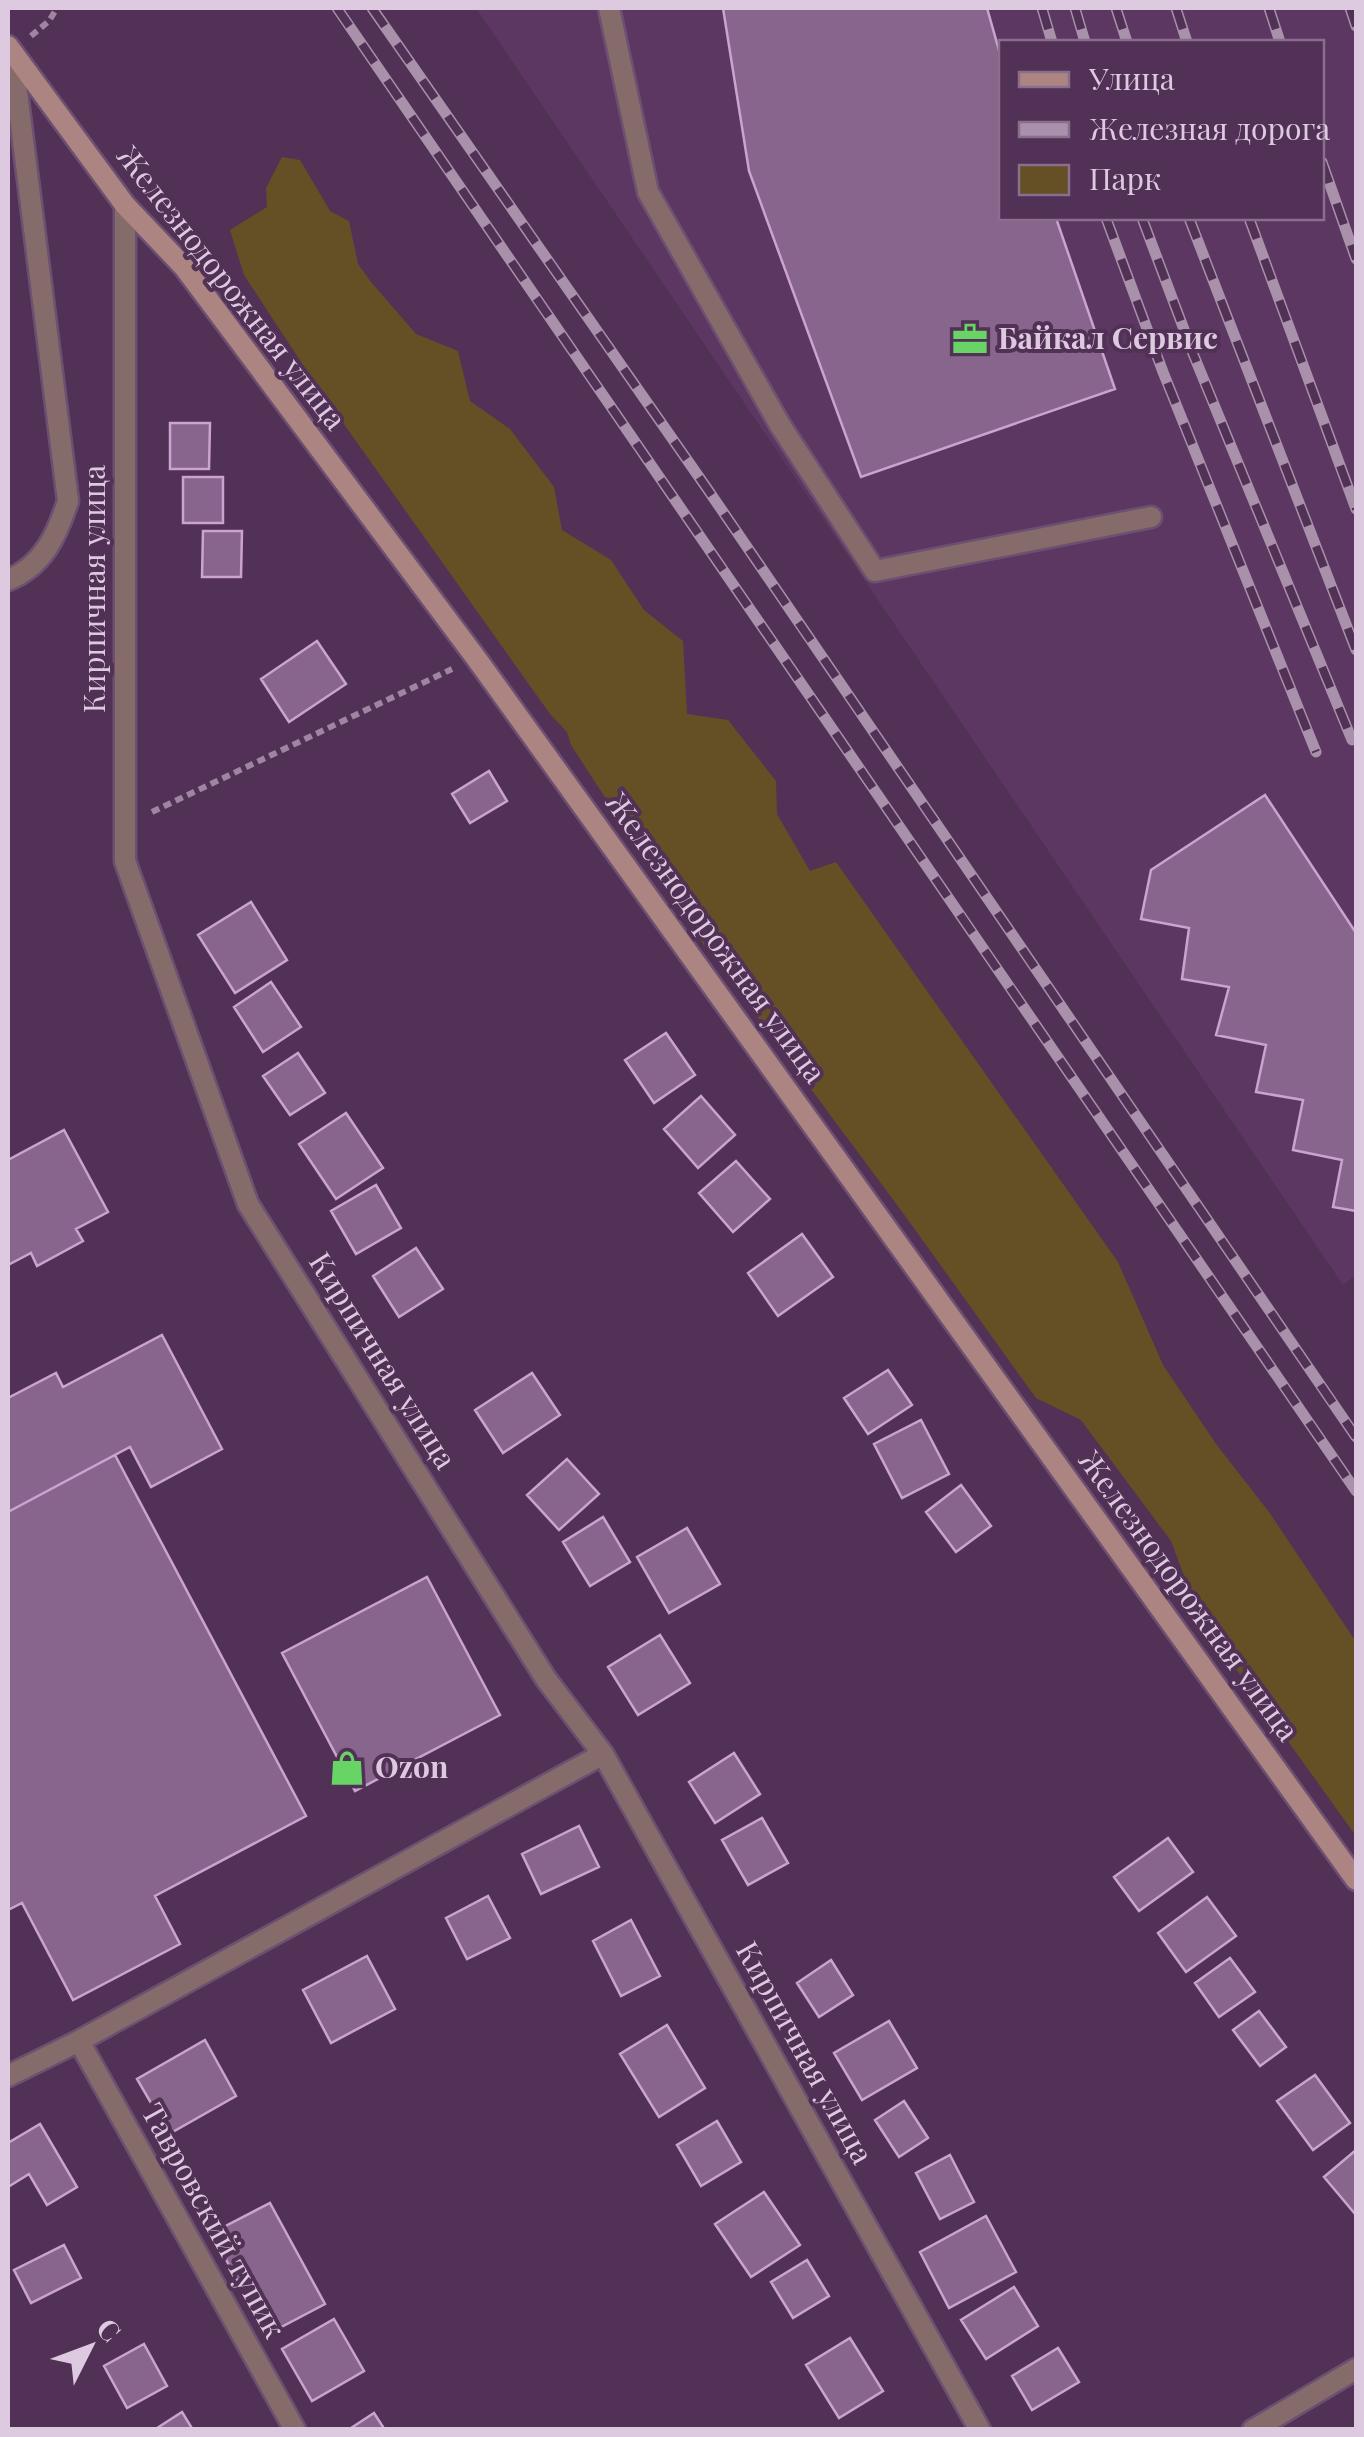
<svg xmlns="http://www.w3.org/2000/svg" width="1364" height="2437" font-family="'Playfair Display',serif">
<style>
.built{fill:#5c3761;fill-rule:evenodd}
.green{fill:#655026}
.building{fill:#88658c;stroke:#caa4ce;stroke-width:2.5}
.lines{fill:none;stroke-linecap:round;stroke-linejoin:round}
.lane-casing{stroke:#6d5071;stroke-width:25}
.street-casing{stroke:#6d5071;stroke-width:25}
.secondary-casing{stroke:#6d5071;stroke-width:25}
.path{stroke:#9e85a1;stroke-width:6;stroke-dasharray:8 5;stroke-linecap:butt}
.lane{stroke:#856c6a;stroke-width:20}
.street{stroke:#856c6a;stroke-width:20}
.secondary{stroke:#ac8481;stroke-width:20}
.rail-casing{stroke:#a990ab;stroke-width:11}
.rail{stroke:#513155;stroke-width:8;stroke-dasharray:22;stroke-linecap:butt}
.labels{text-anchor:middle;stroke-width:8;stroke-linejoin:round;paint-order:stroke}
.street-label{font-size:30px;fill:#decae0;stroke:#513155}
.poi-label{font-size:30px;font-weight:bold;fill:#decae0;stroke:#513155;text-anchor:start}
</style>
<rect width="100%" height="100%" fill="#513155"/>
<path class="built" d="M 476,8 L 1356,8 L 1356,1275 L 1343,1285 ZM 1002,42 L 1322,42 L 1322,218 L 1002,218 Z"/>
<path class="green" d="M 282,157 L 300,160 L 330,211 L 349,221 L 358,264 L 371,282 L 416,334 L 458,351 L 470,401 L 510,429 L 554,487 L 562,530 L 611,560 L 644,610 L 683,641 L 687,714 L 728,720 L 776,781 L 777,814 L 810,871 L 836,862 L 1118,1262 L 1163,1365 L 1216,1444 L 1269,1512 L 1356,1642 L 1356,1836 L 1200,1619 L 1171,1541 L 1081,1420 L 1036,1398 L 903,1213 L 680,913 L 571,745 L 567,732 L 550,714 L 314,382 L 244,275 L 230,230 L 267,207 L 266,188 Z"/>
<path class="building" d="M 723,8 L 987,8 L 1002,61 L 1002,218 L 1056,218 L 1115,389 L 861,477 L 749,171 Z
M 170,423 L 210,423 L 209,469 L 170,469 Z
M 183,477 L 223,477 L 223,523 L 183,523 Z
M 203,531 L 242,531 L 241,577 L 202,577 Z
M 317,641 L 346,684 L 289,722 L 261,679 Z
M 489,771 L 507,801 L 470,823 L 452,794 Z
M 1265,795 L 1356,933 L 1356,1211 L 1333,1207 L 1342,1160 L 1293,1150 L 1303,1100 L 1256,1092 L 1266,1045 L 1216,1035 L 1229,987 L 1182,979 L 1189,928 L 1141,919 L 1151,870 Z
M 251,902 L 287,960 L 235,993 L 198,935 Z
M 271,982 L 301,1027 L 263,1052 L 234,1007 Z
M 666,1033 L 695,1075 L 654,1103 L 625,1060 Z
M 298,1053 L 325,1093 L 290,1115 L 263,1076 Z
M 701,1096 L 735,1135 L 698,1168 L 664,1129 Z
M 346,1113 L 383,1168 L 336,1199 L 299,1144 Z
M 64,1130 L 108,1212 L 76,1229 L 83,1241 L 37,1266 L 31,1253 L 8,1265 L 8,1160 Z
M 736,1161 L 770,1199 L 733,1232 L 699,1193 Z
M 376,1185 L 401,1228 L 356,1254 L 331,1211 Z
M 802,1234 L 833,1277 L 778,1316 L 748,1273 Z
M 416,1248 L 443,1289 L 399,1317 L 373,1276 Z
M 162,1335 L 222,1449 L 151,1487 L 130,1447 L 8,1512 L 8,1398 L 56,1373 L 63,1387 Z
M 888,1370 L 912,1405 L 868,1434 L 844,1398 Z
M 532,1373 L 560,1415 L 503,1453 L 475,1410 Z
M 921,1420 L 949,1474 L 902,1498 L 874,1444 Z
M 115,1455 L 306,1816 L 155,1896 L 180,1944 L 73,2000 L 22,1903 L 8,1910 L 8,1512 Z
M 567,1459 L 599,1494 L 559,1530 L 527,1495 Z
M 961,1485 L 991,1526 L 956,1552 L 926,1512 Z
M 603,1517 L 630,1562 L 590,1586 L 563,1542 Z
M 687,1528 L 720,1584 L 669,1613 L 637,1557 Z
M 427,1577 L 500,1715 L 355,1791 L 282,1653 Z
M 660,1635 L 690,1683 L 638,1715 L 608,1667 Z
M 734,1753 L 760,1794 L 715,1823 L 689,1782 Z
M 762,1818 L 788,1863 L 748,1885 L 722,1840 Z
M 579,1826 L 599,1867 L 541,1894 L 522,1854 Z
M 1168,1838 L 1193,1872 L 1139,1911 L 1114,1877 Z
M 488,1896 L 510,1938 L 467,1959 L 446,1918 Z
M 1207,1897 L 1236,1936 L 1186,1972 L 1158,1933 Z
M 631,1920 L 660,1976 L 621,1996 L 593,1941 Z
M 367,1956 L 395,2009 L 331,2043 L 303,1990 Z
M 1230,1958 L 1255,1992 L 1219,2017 L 1195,1983 Z
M 831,1960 L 853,1995 L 819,2017 L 797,1983 Z
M 1259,2011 L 1286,2047 L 1260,2066 L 1233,2030 Z
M 889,2021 L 917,2068 L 862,2100 L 834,2053 Z
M 667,2025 L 705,2088 L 659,2117 L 620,2054 Z
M 205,2040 L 236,2096 L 169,2134 L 137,2079 Z
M 1315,2075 L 1350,2123 L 1313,2150 L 1277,2101 Z
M 904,2101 L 928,2138 L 899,2157 L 875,2120 Z
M 717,2121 L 741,2162 L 701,2186 L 677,2145 Z
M 40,2124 L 77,2187 L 47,2205 L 29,2174 L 8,2187 L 8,2143 Z
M 1356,2150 L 1356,2215 L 1324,2177 Z
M 950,2155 L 974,2202 L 940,2219 L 916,2173 Z
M 764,2192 L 800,2245 L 751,2277 L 715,2224 Z
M 270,2203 L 325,2304 L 266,2335 L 212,2233 Z
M 986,2216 L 1016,2272 L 949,2308 L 920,2252 Z
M 64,2245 L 81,2278 L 31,2303 L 14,2270 Z
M 807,2260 L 829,2296 L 793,2318 L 771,2282 Z
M 1014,2287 L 1038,2326 L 986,2359 L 961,2320 Z
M 334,2319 L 364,2371 L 312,2401 L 282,2349 Z
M 850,2338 L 883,2391 L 839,2418 L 806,2365 Z
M 144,2344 L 167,2386 L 127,2408 L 104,2366 Z
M 1058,2348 L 1079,2382 L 1032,2410 L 1012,2376 Z
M 182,2412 L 193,2430 L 154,2430 Z
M 374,2413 L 385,2430 L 348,2430 Z"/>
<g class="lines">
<defs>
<path id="lane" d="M 609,8 L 648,192 L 780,425 L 875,571 L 1151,517
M 8,580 C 43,566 57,535 68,501 L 12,52
M 1253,2430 L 1356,2369"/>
<path id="street" d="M 125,205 L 125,861 L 248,1204 L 546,1679 L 603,1754 L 980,2430
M 79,2041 L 295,2430
M 8,2076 L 79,2041 L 603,1754"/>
<path id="secondary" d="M 8,46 L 125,205 L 184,267 L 476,658 L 1356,1880"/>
</defs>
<use href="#lane" class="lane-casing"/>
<use href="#street" class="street-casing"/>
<use href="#secondary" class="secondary-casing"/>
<path class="path" d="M 31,36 L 49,21 L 57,8
M 152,812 L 452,669"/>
<use href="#lane" class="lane"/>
<use href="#street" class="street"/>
<use href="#secondary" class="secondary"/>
<defs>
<path id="rail" d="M 337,8 L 1356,1491
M 372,8 L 706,487 L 1356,1437
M 1042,8 L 1052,42
M 1075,8 L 1085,42
M 1116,8 L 1127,42
M 1176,8 L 1187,42
M 1269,8 L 1280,42
M 1350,8 L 1356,26
M 1322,162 L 1356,259
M 1106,218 L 1163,372 L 1316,752
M 1142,218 L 1194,356 L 1352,740
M 1189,218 L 1356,650
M 1249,218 L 1356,509"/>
</defs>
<use href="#rail" class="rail-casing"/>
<use href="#rail" class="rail"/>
</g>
<defs>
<symbol id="office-bare" viewBox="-9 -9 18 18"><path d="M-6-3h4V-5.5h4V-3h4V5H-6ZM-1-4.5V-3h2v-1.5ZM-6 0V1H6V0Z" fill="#67d465" stroke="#513155" stroke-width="2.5" paint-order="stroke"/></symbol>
<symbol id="shop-bare" viewBox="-9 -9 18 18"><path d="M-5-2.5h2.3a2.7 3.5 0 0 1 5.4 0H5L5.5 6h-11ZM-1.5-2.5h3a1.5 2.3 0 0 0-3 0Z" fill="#67d465" stroke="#513155" stroke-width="2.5" paint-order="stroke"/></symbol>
</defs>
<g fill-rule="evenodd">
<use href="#office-bare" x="945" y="314" width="50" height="50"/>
<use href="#shop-bare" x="322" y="1743" width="50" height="50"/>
</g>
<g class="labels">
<g class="street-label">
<text transform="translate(231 288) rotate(52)" y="10">Железнодорожная улица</text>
<text transform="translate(95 589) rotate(-90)" y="10">Кирпичная улица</text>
<text transform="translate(715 938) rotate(54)" y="10">Железнодорожная улица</text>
<text transform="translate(382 1361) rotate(58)" y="10">Кирпичная улица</text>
<text transform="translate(1188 1596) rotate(54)" y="10">Железнодорожная улица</text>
<text transform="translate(804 2053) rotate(61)" y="10">Кирпичная улица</text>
<text transform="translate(213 2221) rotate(61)" y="10">Тавровский тупик</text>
</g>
<g class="poi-label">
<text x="998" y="349">Байкал Сервис</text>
<text x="375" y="1778">Ozon</text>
</g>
</g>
<rect width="1364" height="2437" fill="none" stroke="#decae0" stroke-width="20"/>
<rect x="999" y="40" width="325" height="180" fill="#513155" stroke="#896e8d" stroke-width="2.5"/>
<rect x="1019" y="72" width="50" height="15" fill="#ac8481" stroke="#896e8d" stroke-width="2.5"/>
<text x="1089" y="90" font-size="30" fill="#decae0">Улица</text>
<rect x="1019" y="122" width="50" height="15" fill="#a990ab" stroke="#896e8d" stroke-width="2.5"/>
<text x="1089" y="140" font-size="30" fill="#decae0">Железная дорога</text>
<rect x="1019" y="165" width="50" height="30" fill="#655026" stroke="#896e8d" stroke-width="2.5"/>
<text x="1089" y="190" font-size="30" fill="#decae0">Парк</text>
<g transform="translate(90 2347) rotate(48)" stroke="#513155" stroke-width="8" paint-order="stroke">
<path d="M0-8L18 38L0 25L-18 38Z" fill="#decae0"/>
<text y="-15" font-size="28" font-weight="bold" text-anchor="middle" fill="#decae0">С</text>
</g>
</svg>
